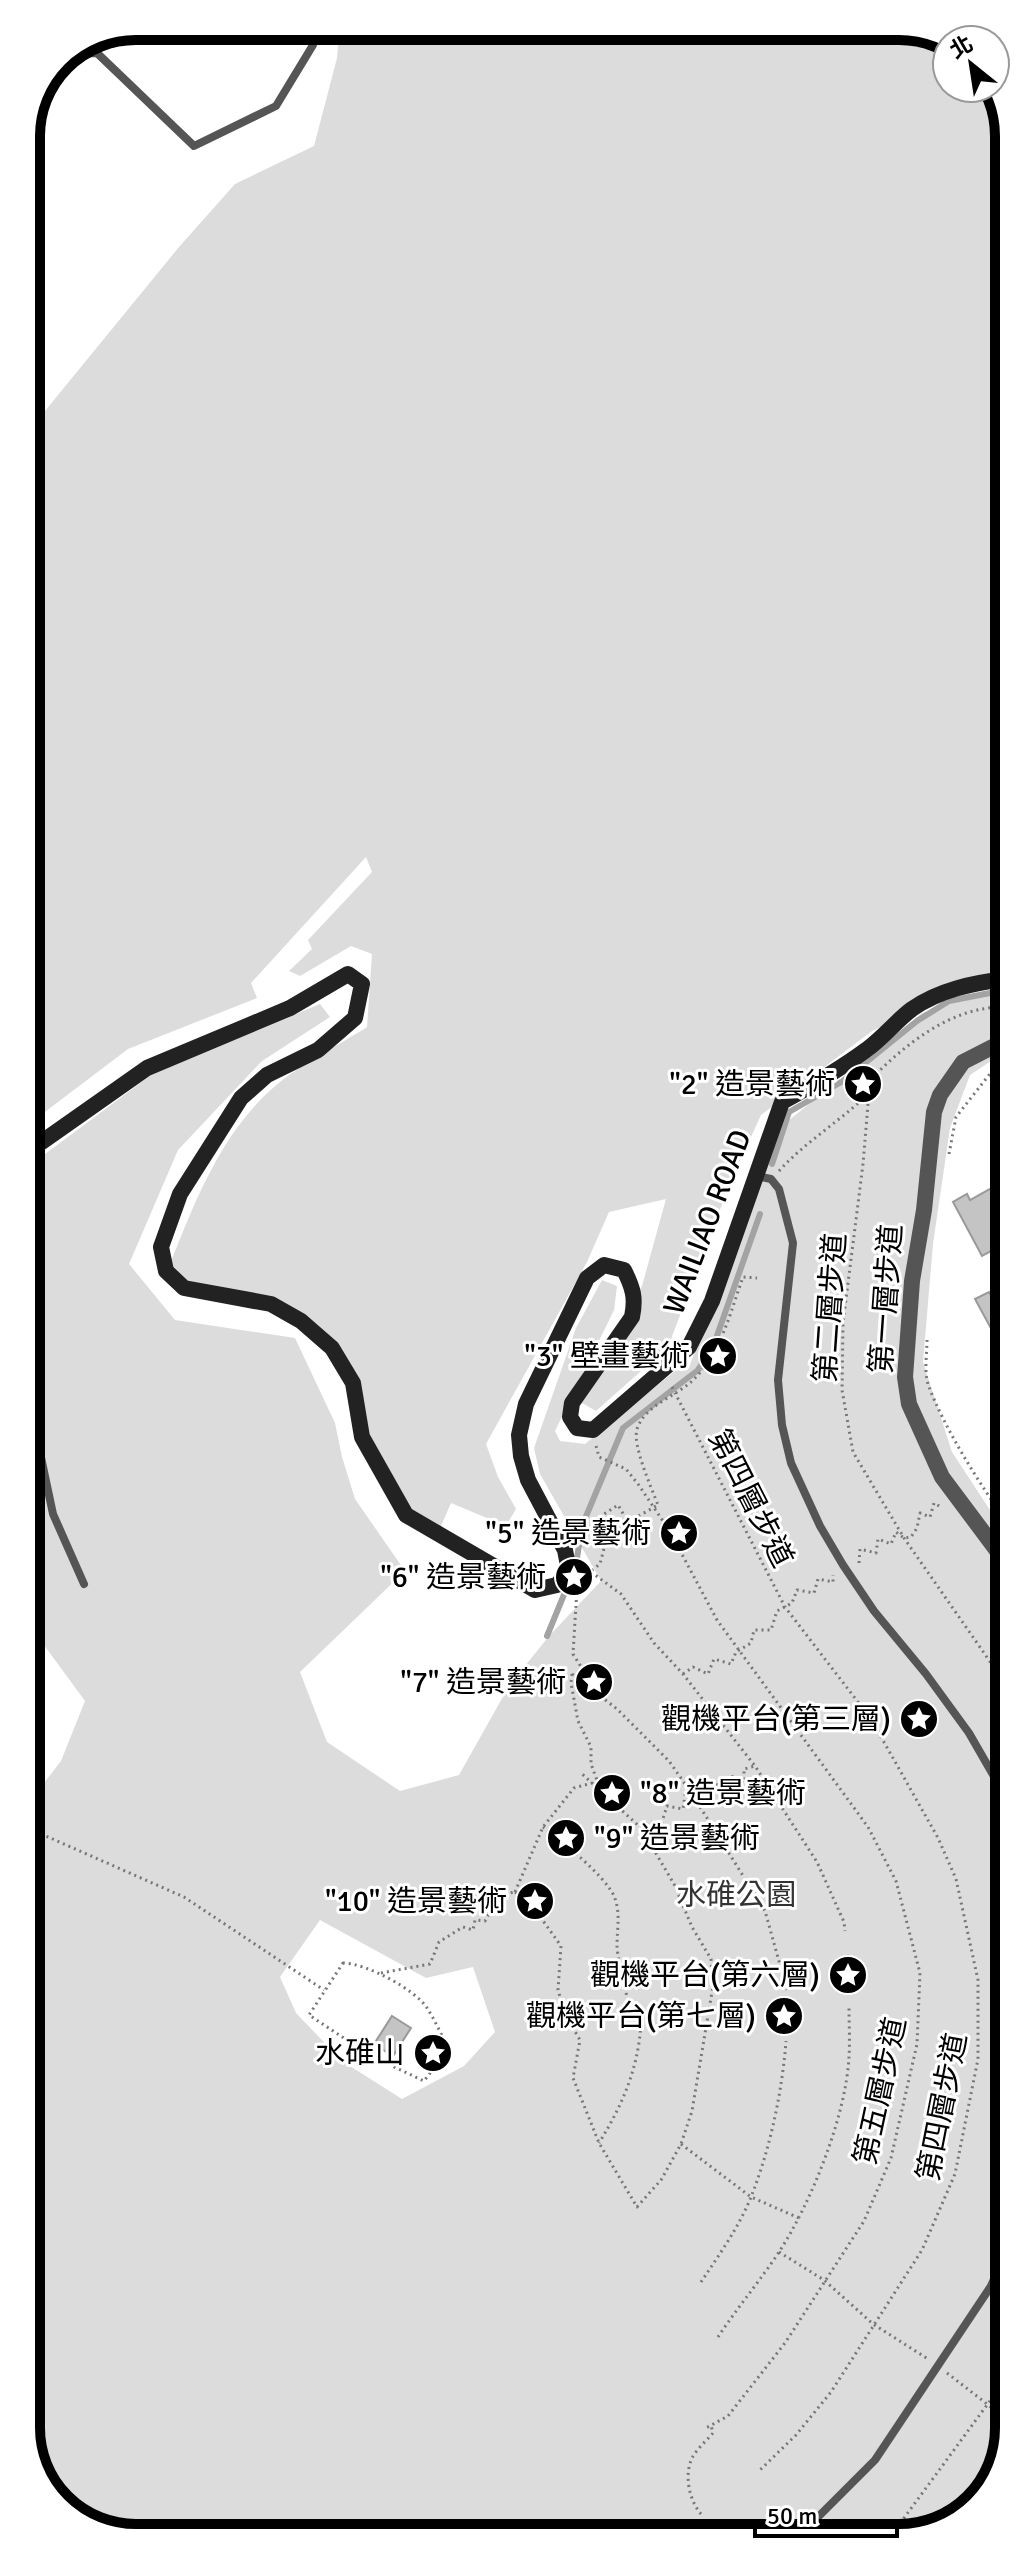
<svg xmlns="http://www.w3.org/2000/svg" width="1035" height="2564" font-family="Signika,'Noto Sans TC',sans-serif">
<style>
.green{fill:#dcdcdc;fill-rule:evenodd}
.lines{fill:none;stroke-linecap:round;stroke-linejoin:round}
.stream{stroke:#a3a3a3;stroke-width:6}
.building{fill:#c4c4c4;stroke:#999;stroke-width:2}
.path{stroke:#777;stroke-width:3;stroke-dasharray:2 4;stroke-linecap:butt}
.lane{stroke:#555;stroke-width:8}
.street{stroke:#555;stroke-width:16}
.secondary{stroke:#222;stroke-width:16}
.labels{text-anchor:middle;stroke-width:6;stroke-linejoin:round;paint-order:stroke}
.poi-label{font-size:30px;fill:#000;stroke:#fff;text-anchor:end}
.street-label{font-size:30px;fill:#000;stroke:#fff}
.park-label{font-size:30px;fill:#333;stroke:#fff}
.rim{fill:none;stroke:#000;stroke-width:10}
</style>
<rect width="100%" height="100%" fill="#fff"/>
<path class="green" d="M 340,26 L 907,26 L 947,41 L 947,88 L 994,88 L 1003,101 L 1005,981 L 972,985 L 872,1031 L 761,1115 L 732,1178 L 668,1347 L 596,1411 L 582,1403 L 642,1286 L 666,1199 L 609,1212 L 587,1262 L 486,1444 L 498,1477 L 516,1509 L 506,1526 L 451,1503 L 437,1535 L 406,1515 L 369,1439 L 351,1364 L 293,1311 L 196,1297 L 169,1267 C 194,1203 221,1133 274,1087 C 299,1065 339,1045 367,1027 L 372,954 L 351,946 L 300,976 L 289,971 L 312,949 L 308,940 L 372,872 L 366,857 L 251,983 L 257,998 L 128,1049 L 29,1124 L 27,433 L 179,247 L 235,184 L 314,146 L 337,58 Z
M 1005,986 L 1006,1051 L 970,1075 L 950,1128 L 933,1244 L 923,1362 L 952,1452 L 1007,1536 L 1009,2429 L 987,2495 L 934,2532 L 128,2538 L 68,2515 L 32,2463 L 30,1801 L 61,1761 L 85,1701 L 30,1626 L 29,1166 L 151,1075 L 320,1004 L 330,1017 L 262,1061 L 178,1150 L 129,1264 L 175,1320 L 295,1338 L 335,1423 L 342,1457 L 355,1499 L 405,1571 L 300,1672 L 327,1742 L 400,1791 L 459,1775 L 509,1686 L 549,1636 L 601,1581 L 540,1474 L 534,1448 L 576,1328 L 602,1280 L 617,1286 L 614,1310 L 555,1431 L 560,1441 L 585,1444 L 680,1367 L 689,1368 L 741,1217 L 783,1125 L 922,1013 ZM 320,1920 L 426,1978 L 473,1967 L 495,2032 L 464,2066 L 402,2099 L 342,2061 L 296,2013 L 280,1977 Z"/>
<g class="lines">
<path class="stream" d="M 772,1164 L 789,1112 L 843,1081 L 917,1021 L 949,1001 L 1005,990
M 577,1558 L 582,1526 L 623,1428 L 698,1370 L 713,1347 L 760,1214
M 547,1636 L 570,1580"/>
</g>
<path class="building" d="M 1006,1180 L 1006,1243 L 982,1256 L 953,1202 L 967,1194 L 970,1200 Z
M 1006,1290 L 1006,1356 L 975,1299 L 989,1292 L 992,1297 Z
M 392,2016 L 411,2028 L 393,2056 L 374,2044 Z"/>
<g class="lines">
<path class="path" d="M 871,1068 L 863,1164 L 843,1323 L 842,1390 L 853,1452 L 904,1538 L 1007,1686
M 872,1078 C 908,1042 953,1006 1006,1007
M 949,1154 L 956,1117 L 989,1075 L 1006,1063
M 779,1171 C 805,1142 839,1122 867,1095
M 927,1340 C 927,1353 924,1371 928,1384 C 943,1426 980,1485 1007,1522
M 672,1387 L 785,1607 L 871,1719 L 938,1838 L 956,1879 L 978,1980 L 978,2059 L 955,2174 L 922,2250 L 831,2392 L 796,2435 L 759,2471
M 596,1446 L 599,1457 L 626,1469 L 638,1484 L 669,1530 L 717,1620 L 868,1827 L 896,1881 L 920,1973 L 917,2044 L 891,2158 L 864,2221 L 785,2343 L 728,2416 L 706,2428
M 859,1563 L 860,1549 L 876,1553 L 878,1539 L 891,1544 L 896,1532 L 904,1538 L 911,1537 L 917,1528 L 920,1513 L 930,1517 L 934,1503 L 941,1507
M 591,1572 L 621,1594 L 654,1643 L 683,1674 L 755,1766 L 817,1862 L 844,1922 L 845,1931
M 587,1574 L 600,1564 L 608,1533 L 603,1532 L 604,1514 L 618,1505 L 628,1522 L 658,1505 C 652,1489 632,1445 637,1429 C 645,1405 675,1397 692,1381 C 721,1354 730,1313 743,1277 L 757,1278
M 577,1588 L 573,1654 L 588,1678 L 585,1683
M 572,1674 L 617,1709 L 669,1761 L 692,1794 L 765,1911 L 787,1990
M 572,1674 L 571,1683 L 578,1721 L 591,1747 L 591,1764 L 598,1783 L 596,1787
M 683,1674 L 693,1667 L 708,1674 L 714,1659 L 731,1664 L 736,1652 L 751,1643 L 754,1630 L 771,1630 L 777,1611 L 792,1603 L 797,1590 L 814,1593 L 818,1579 L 833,1582 L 833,1575
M 543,1827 C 561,1840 605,1876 614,1896 C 621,1913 617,1928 617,1946 C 618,1962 627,2013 641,2021 C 639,2067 623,2104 599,2143
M 642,1828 L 649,1821 L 661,1825 L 667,1806 L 683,1809 L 685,1795 L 700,1789 L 711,1796 L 713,1782 L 727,1790 L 729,1775 L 744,1783 L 744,1769 L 755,1766
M 30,1829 L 184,1897 L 324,1990
M 515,1892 L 529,1901 L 561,1946 L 558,1990 L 565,2014 L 580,2040 L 573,2078 L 599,2143 L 637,2207 L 661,2180 L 681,2144 L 692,2111 L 713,1986 L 711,1959 L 692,1927 L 674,1884 L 641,1828 L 580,1772
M 515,1892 L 543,1827 L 574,1788 L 592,1783
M 343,1963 C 365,1963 415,1989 427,2008 C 435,2020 441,2035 449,2048 L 424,2081 L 371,2056 L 309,2015 Z
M 381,1973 L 430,1964 L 439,1942 L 463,1927 L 473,1930 L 475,1920 L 485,1921 L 499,1895 L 515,1892
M 681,2144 L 751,2197 L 799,2218
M 779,2252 L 824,2280 L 873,2324 L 928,2359
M 701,2282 C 719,2255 739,2227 751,2197 C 770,2149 782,2093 786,2041
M 718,2337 C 737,2308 760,2281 779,2252 C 811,2203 846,2116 849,2057 C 850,2041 849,2024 849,2008
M 947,2373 L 1009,2421
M 701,2514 C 689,2500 684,2475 692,2458 C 697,2449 706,2441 713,2433 L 711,2425
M 893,2533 L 1009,2375
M 693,2534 L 698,2528"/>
<path class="lane" d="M 68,54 L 97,53 L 194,146 L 276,106 L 313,45 L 318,26
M 756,1176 L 771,1179 L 779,1189 L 793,1243 L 778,1380 L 782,1425 L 791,1463 L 820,1526 L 843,1565 L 874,1611 L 926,1674 L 969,1733 L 1007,1799
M 29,1425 L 35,1429 L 53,1514 L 84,1584
M 802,2533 L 875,2460 L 991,2286 L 1009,2246"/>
<path class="street" d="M 1006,1040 L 963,1062 L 940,1095 L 934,1112 L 924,1210 L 912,1281 L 905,1377 L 909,1404 L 942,1477 L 1007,1564"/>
<path class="secondary" d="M 29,1151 L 147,1068 L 290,1008 L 348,974 L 362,984 L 355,1018 L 318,1050 L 267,1075 L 241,1098 L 180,1194 L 161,1247 L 166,1271 L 184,1288 L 271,1304 L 301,1321 L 332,1348 L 353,1383 L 362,1437 L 406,1515 L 535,1590 L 557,1585 L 569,1571 L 565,1550 L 528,1480 L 521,1456 L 519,1435 L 526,1404 L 587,1278 L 604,1265 L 624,1270 C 633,1288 636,1298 632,1317 L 572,1403 L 570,1417 L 577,1428 L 593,1430 L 689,1347 L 712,1301 L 782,1102 C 811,1086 839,1070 866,1050 C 883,1038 896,1021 912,1009 C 939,990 973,983 1005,979"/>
</g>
<defs>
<symbol id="sight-disc" viewBox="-11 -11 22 22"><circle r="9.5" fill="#000" stroke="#fff"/><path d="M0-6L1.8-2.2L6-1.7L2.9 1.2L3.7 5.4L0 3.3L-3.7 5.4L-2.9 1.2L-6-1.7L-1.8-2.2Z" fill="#fff"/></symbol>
</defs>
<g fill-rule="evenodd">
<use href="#sight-disc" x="841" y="1062" width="44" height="44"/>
<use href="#sight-disc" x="696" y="1334" width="44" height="44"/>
<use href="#sight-disc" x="657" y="1511" width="44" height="44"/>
<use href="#sight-disc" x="552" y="1555" width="44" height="44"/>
<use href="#sight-disc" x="572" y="1660" width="44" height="44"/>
<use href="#sight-disc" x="897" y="1697" width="44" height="44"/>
<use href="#sight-disc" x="590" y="1771" width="44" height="44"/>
<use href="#sight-disc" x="544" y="1816" width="44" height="44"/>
<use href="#sight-disc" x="513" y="1879" width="44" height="44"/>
<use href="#sight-disc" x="826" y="1953" width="44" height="44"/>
<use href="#sight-disc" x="762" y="1994" width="44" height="44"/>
<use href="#sight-disc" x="411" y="2031" width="44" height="44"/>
</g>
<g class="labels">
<g class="poi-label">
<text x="835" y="1094">"2" 造景藝術</text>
<text x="690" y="1366">"3" 壁畫藝術</text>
<text x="651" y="1543">"5" 造景藝術</text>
<text x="546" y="1587">"6" 造景藝術</text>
<text x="566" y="1692">"7" 造景藝術</text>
<text x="891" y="1729">觀機平台(第三層)</text>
<text x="640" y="1803" text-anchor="start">"8" 造景藝術</text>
<text x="594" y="1848" text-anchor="start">"9" 造景藝術</text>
<text x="507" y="1911">"10" 造景藝術</text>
<text x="820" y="1985">觀機平台(第六層)</text>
<text x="756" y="2026">觀機平台(第七層)</text>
<text x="405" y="2063">水碓山</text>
</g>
<g class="street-label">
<text transform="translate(707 1222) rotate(-69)" y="10">WAILIAO ROAD</text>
<text transform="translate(886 1299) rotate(-86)" y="10">第一層步道</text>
<text transform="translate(830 1308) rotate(-86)" y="10">第二層步道</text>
<text transform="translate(751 1498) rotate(63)" y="10">第四層步道</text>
<text transform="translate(880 2091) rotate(-78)" y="10">第五層步道</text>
<text transform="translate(942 2107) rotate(-79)" y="10">第四層步道</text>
</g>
<g class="park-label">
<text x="736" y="1905">水碓公園</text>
</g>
</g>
<path d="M0 0H1035V2564H0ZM136 40H899A96 96 0 0 1 995 136V2428A96 96 0 0 1 899 2524H136A96 96 0 0 1 40 2428V136A96 96 0 0 1 136 40Z" fill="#fff" fill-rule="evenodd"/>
<path class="rim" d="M136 40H899A96 96 0 0 1 995 136V2428A96 96 0 0 1 899 2524H136A96 96 0 0 1 40 2428V136A96 96 0 0 1 136 40Z"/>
<g transform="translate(971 64) rotate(330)"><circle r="38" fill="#ffffff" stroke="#999999" stroke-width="2"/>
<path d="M0-6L14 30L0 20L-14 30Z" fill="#000000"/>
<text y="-12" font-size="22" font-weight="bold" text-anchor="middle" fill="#000000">北</text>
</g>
<path d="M755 2524v12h142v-12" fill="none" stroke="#000000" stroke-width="4"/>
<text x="767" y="2524" font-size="24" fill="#000000" stroke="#ffffff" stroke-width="6" paint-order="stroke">50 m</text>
</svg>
